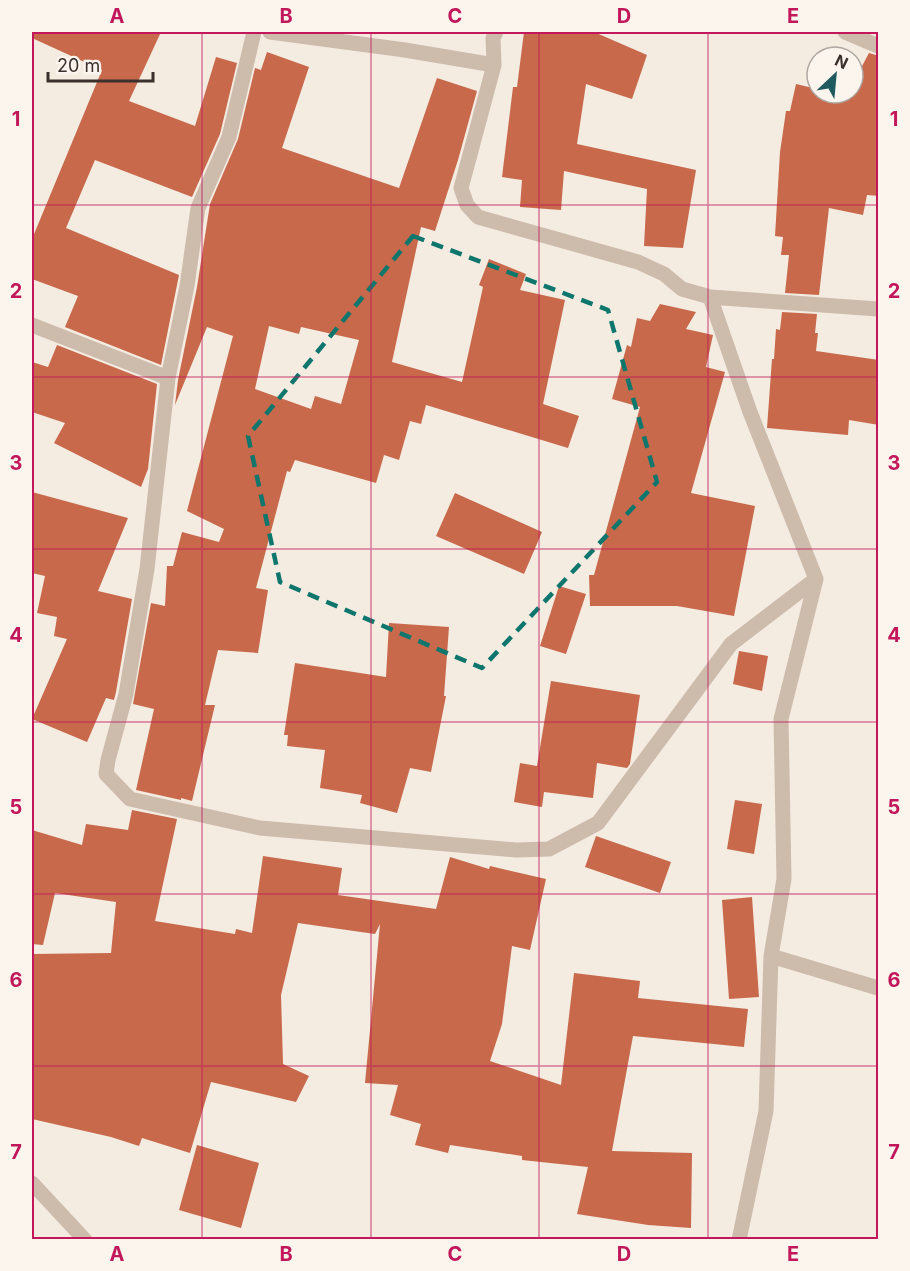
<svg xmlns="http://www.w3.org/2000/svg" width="910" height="1271" font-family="Inter,sans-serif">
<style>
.building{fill:#c8694b;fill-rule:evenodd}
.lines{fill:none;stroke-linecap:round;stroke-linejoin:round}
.minor{stroke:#cdbbac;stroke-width:15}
.marked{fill:none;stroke:#0f766e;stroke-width:4.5;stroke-dasharray:12 8;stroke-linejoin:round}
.grid{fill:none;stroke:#c2185b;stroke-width:1.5;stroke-opacity:0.55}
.neatline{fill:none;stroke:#c2185b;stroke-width:2}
.grid-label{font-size:20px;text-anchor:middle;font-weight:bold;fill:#c2185b}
</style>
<rect width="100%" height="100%" fill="#f4ebe1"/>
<path class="building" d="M 32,32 L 161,32 L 129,101 L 195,126 L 216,57 L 237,63 L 220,134 L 192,197 L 95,160 L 66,228 L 179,275 L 161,365 L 65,327 L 78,296 L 32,279 L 32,239 L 102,70 L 32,38 Z
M 524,32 L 594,32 L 647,55 L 632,99 L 586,84 L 577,144 L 696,170 L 683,248 L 644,246 L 647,189 L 564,171 L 561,210 L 520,207 L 522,180 L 502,177 L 513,87 L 517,87 Z
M 267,52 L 309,67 L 282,148 L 399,188 L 437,78 L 477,91 L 458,160 L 435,231 L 421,227 L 392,362 L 462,382 L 483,287 L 479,285 L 489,259 L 526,274 L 520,290 L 565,300 L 543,404 L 579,416 L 568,448 L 426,405 L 421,424 L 410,421 L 399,460 L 384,455 L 376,483 L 295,460 L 290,472 L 287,471 L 256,588 L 268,590 L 258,653 L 218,650 L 205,705 L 215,705 L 192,801 L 181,798 L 181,800 L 136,790 L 154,709 L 133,704 L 151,603 L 165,606 L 167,566 L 173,566 L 182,532 L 219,542 L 224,529 L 187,511 L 233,336 L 207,327 L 175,405 L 178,380 L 197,287 L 210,204 L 238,139 L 255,68 L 261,70 ZM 269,326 L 299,334 L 301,327 L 359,340 L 341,404 L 315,396 L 311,409 L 255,389 Z
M 869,53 L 879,56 L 879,196 L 867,195 L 863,215 L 829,208 L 819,295 L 785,293 L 789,255 L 781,255 L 783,237 L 775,236 L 780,152 L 786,111 L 790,111 L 796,84 L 817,89 L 817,93 L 846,95 L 848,93 L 853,93 L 853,83 Z
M 660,304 L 696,312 L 686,329 L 713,335 L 706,367 L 725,372 L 691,493 L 755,506 L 734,616 L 677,606 L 590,606 L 589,575 L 594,575 L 640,407 L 612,399 L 627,345 L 631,347 L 637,318 L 650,321 Z
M 782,312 L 817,314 L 815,333 L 818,333 L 816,351 L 879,360 L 879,425 L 849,420 L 848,435 L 767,428 L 772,359 L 774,359 L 776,329 L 780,330 Z
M 57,345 L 157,384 L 148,469 L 141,487 L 54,443 L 65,423 L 32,412 L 32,362 L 48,367 Z
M 32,492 L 128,518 L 98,591 L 132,599 L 116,692 L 114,700 L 106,698 L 87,742 L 32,719 L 67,639 L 54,636 L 57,617 L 37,613 L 45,576 L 32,573 Z
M 455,493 L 542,532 L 524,574 L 436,536 Z
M 559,586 L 586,594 L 566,654 L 540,646 Z
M 389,623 L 449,627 L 444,696 L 446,696 L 431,772 L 410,768 L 397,813 L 360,803 L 362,795 L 320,788 L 325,750 L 287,746 L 288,735 L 284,735 L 295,663 L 386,677 Z
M 739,651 L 768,656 L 762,691 L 733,684 Z
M 551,681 L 640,695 L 630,764 L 627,768 L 597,763 L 593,798 L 544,792 L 542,807 L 514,802 L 520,763 L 537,766 Z
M 735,800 L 762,804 L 754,854 L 727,849 Z
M 132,810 L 177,819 L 155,921 L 235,934 L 236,929 L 252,933 L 263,856 L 342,868 L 338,895 L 436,909 L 450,857 L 489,869 L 490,866 L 546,879 L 530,950 L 512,946 L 502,1024 L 490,1061 L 561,1085 L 574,973 L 640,981 L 638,998 L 748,1009 L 744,1047 L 633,1036 L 612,1151 L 692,1153 L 691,1228 L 648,1225 L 577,1214 L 588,1167 L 522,1160 L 522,1156 L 450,1145 L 448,1153 L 415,1145 L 421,1124 L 390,1115 L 398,1085 L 365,1083 L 380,924 L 375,934 L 298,923 L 281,995 L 283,1064 L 309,1076 L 296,1102 L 211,1082 L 190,1153 L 142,1138 L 139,1146 L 111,1137 L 32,1119 L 32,954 L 111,953 L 116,902 L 55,893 L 43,945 L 32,944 L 32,830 L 82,845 L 86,824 L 128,830 Z
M 596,836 L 671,862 L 660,893 L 585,867 Z
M 752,897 L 759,997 L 729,999 L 722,900 Z
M 197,1145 L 259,1163 L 241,1228 L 179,1210 Z"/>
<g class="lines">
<path class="minor" d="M 254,32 L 229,137 L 198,208 L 187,286 L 168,378 L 147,569 L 126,694 L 108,760 L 106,774 L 130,799 L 260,828 L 516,850 L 549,849 L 598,823 L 731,644 L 816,579
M 270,32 L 405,50 L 494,65 L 493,38 L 496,32
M 845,32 L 878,46
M 494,65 L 461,188 L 467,205 L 478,217 L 638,262 L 664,274 L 682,289 L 710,297 L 878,309
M 710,297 L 750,412 L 816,579 L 781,719 L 784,879 L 771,956 L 766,1111 L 739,1240
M 32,325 L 168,378
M 771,956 L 878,988
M 32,1183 L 85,1240"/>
</g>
<path class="marked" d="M 413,236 L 608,310 L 657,482 L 482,668 L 280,582 L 248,436 Z"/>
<path class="grid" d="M 202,32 L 202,1240M 371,32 L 371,1240M 539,32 L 539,1240M 708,32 L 708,1240M 32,205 L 878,205M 32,377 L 878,377M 32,549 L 878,549M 32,722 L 878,722M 32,894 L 878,894M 32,1066 L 878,1066"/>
<rect width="910" height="1271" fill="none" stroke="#fbf5ee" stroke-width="66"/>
<g transform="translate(835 75) rotate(26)"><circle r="28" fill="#fbf5ee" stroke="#aea6a0" stroke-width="1.5"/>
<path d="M0-4.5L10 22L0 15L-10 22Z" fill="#1f5a5e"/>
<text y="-9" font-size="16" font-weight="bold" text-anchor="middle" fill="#3b302b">N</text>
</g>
<path d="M48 72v9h105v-9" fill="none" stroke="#3b302b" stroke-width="3"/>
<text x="57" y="72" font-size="18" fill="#3b302b" stroke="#fbf5ee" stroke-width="4.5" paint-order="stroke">20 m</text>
<rect x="33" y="33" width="844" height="1205" class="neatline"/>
<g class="grid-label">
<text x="117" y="23">A</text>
<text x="286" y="23">B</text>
<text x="455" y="23">C</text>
<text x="624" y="23">D</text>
<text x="793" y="23">E</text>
<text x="16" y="126">1</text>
<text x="894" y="126">1</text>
<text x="16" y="298">2</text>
<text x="894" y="298">2</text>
<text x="16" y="470">3</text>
<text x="894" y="470">3</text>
<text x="16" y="642">4</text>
<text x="894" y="642">4</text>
<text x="16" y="814">5</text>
<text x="894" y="814">5</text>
<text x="16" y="987">6</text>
<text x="894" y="987">6</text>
<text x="16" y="1159">7</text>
<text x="894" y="1159">7</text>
<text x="117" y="1261">A</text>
<text x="286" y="1261">B</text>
<text x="455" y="1261">C</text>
<text x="624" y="1261">D</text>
<text x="793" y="1261">E</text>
</g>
</svg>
